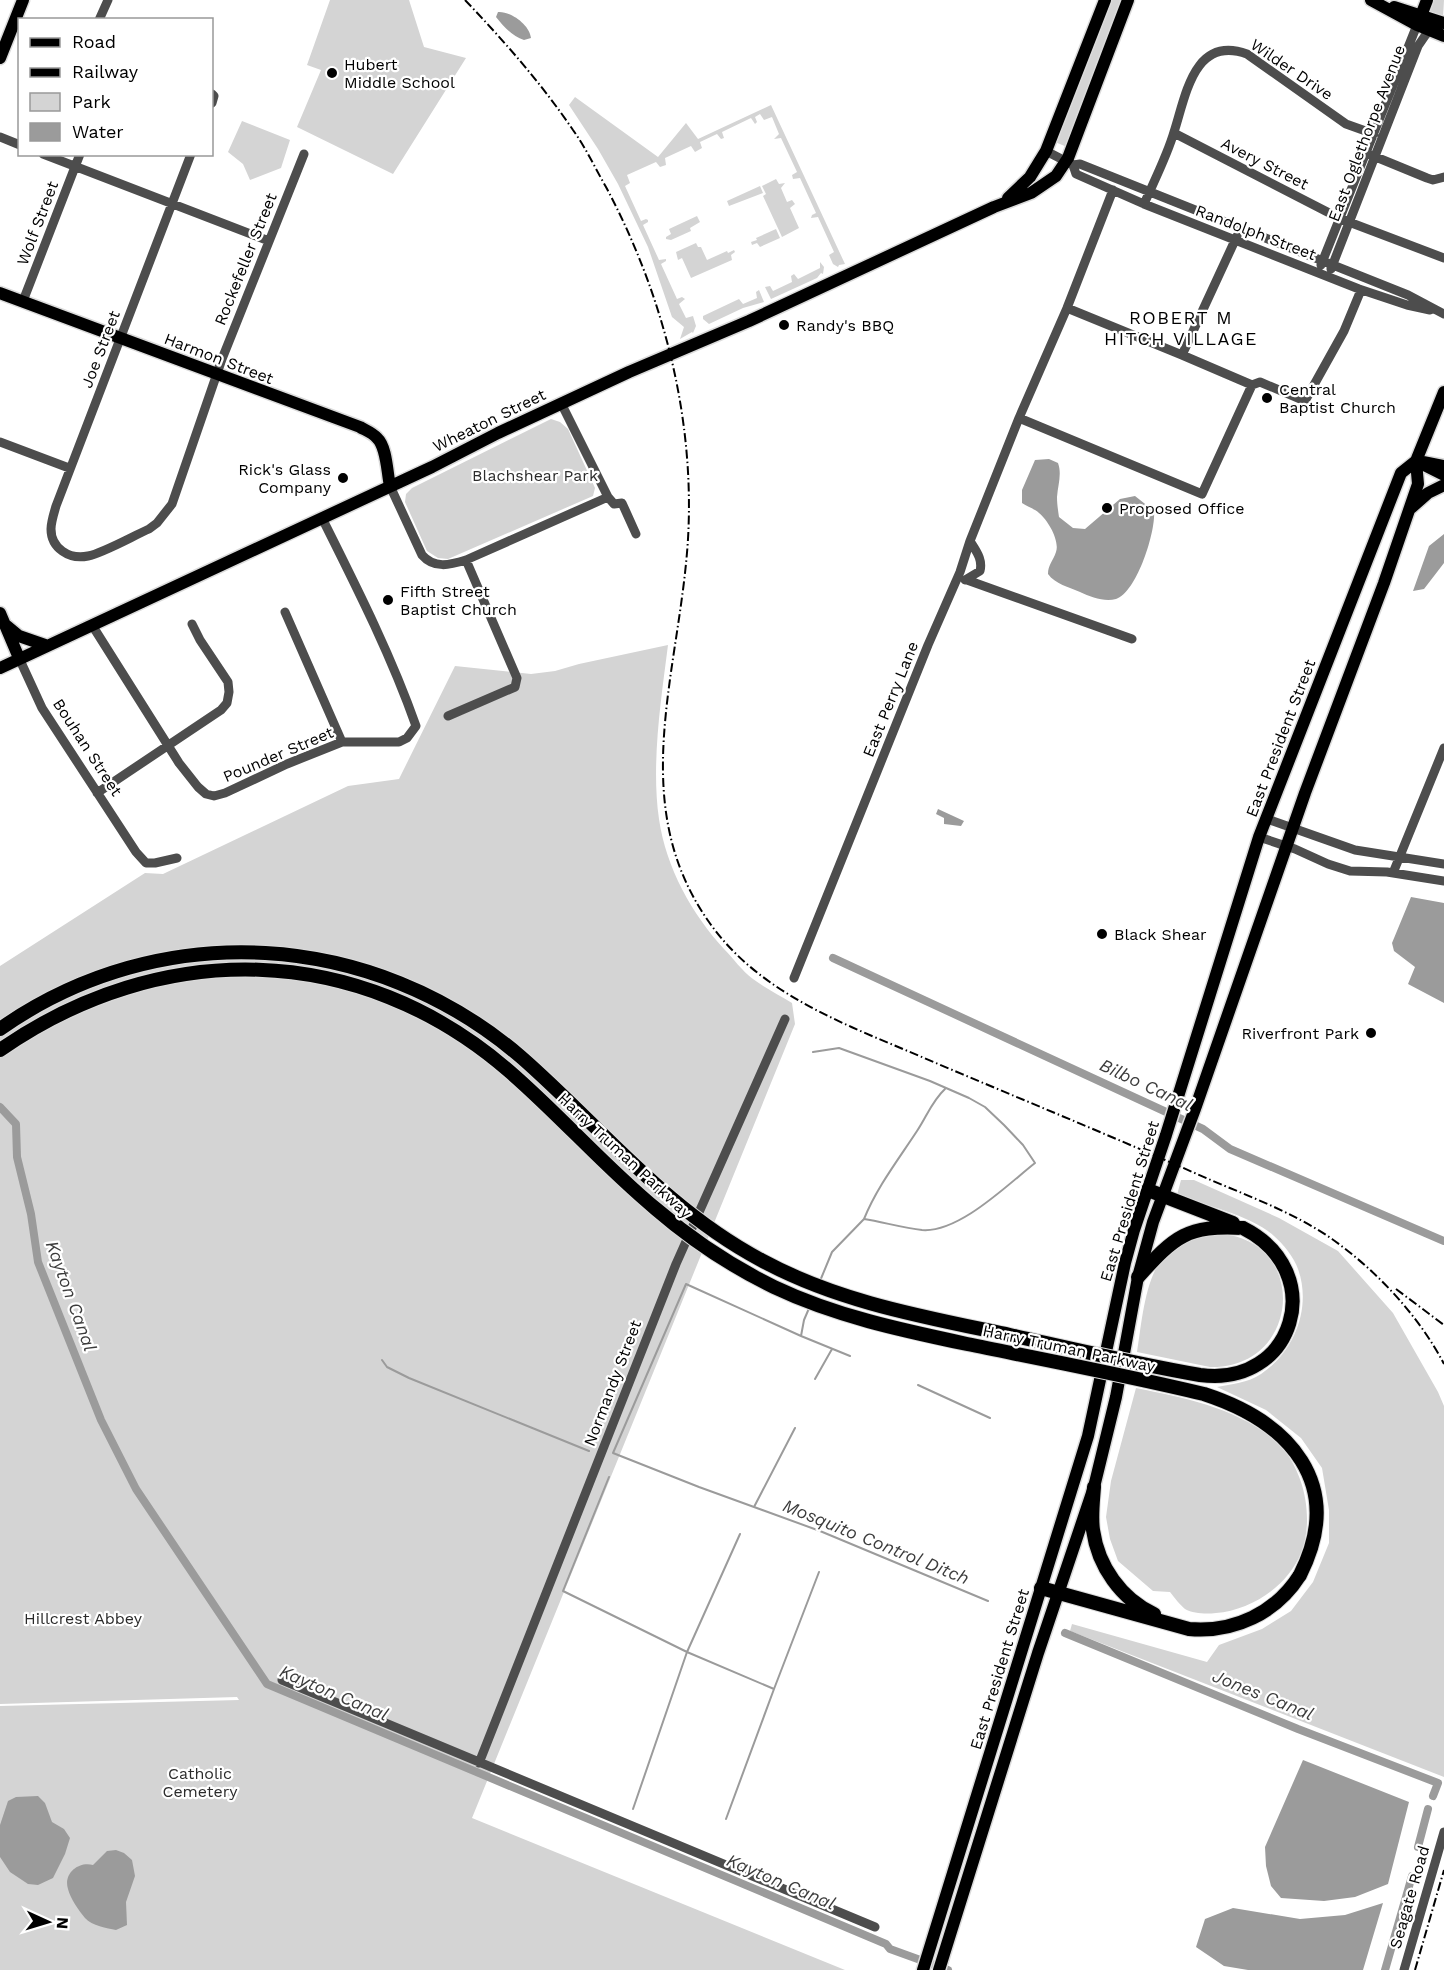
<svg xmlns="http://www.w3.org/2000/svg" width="1444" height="1970" font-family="'Work Sans',sans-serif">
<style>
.green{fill:#d4d4d4}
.water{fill:#9b9b9b}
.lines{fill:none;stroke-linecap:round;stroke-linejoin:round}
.stream{stroke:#9b9b9b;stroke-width:2}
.canal{stroke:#9b9b9b;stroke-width:8}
.major-casing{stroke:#dbdbdb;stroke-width:15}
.highway-casing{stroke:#dbdbdb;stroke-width:16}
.minor{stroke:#4d4d4d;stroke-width:9}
.major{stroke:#000;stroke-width:12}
.highway{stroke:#000;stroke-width:14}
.rail{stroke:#000;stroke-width:2;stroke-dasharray:9 3 1.5 3;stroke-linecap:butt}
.highway-bridge-casing{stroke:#dbdbdb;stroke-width:16;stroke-linecap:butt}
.highway-bridge{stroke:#000;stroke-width:14}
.poi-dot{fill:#000;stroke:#fff;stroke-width:2}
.labels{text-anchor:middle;stroke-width:4.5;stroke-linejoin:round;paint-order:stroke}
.poi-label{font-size:16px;fill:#000;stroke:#fff;text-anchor:start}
.street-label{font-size:16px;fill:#000;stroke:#fff}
.park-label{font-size:16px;fill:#2b2b2b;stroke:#fff}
.neighbourhood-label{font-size:18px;letter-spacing:1.5px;fill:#000;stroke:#fff}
.water-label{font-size:18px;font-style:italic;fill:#3c3c3c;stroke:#fff}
</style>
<rect width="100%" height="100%" fill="#fff"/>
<path class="green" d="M 330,0 L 409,0 L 424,47 L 466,58 L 393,174 L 297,127 L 321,70 L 307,65 Z
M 1110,0 L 1124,0 L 1067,147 L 1055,142 Z
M 1421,0 L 1444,0 L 1443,18 L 1418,9 Z
M 575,97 L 658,157 L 686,123 L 698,139 L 771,105 L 845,264 L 839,265 L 838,267 L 833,264 L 829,255 L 834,252 L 818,217 L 811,218 L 812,215 L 816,213 L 800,178 L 793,179 L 792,175 L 797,172 L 781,138 L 774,139 L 779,134 L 772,117 L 764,120 L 760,114 L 755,117 L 757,122 L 755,124 L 751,118 L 722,132 L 724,138 L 721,139 L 717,134 L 700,142 L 702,148 L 695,152 L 691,146 L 665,158 L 666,165 L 660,167 L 656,162 L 627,175 L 630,183 L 625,186 L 641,221 L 646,219 L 648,220 L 648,222 L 643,225 L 659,260 L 666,259 L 666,261 L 661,264 L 677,299 L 682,297 L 685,299 L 679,304 L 686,318 L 693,316 L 696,326 L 693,333 L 692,332 L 680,339 L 684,327 L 672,317 L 648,247 L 618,184 L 598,149 L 569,105 Z
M 242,121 L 290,140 L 281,168 L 250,180 L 243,164 L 228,152 Z
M 776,179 L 779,184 L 785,183 L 781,188 L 787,202 L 792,200 L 795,204 L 790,208 L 799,228 L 782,237 L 763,196 L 766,194 L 762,186 Z
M 760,186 L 763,193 L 729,206 L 727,201 Z
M 697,216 L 700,222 L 690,228 L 691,231 L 671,240 L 666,239 L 666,237 L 671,234 L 669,229 Z
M 776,229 L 780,238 L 760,247 L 757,243 L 752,245 L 751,242 L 757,240 L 756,238 Z
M 696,243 L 698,247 L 701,247 L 707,260 L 727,251 L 728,253 L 734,250 L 735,252 L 731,255 L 732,260 L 691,278 L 682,258 L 678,260 L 676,252 Z
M 820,262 L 824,267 L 823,274 L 821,273 L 817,278 L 771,299 L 765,287 L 770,286 L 773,291 L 792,282 L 791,276 L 794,274 L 798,279 L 820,268 Z
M 759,290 L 764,302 L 743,308 L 709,324 L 703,319 L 703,316 L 739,299 L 743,304 L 757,298 L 756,292 Z
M 551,419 L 560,422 L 568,429 L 595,488 L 593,496 L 448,559 L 438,558 L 427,551 L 405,502 L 406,494 L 412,488 Z
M 668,645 C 661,700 651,764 659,819 C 666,868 692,914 724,949 C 733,958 742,971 753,979 C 765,988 779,995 792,1003 L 795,1024 L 472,1818 L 845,1970 L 0,1970 L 0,1706 L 239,1700 L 237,1697 L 0,1704 L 0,966 L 145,873 L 163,874 L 348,786 L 399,779 L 455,666 L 531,674 L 555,671 L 579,664 Z
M 1181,1180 L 1194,1180 L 1279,1218 L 1338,1251 L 1393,1313 L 1438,1392 L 1444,1406 L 1444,1777 L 1070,1631 L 1072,1624 L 1207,1662 L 1219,1645 L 1262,1629 L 1291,1611 L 1313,1582 L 1329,1543 L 1329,1510 L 1322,1468 L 1301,1438 L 1266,1410 L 1217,1387 C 1231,1384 1248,1383 1261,1374 C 1294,1352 1312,1308 1298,1269 C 1294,1257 1283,1244 1274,1236 C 1253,1216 1204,1205 1177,1195 Z
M 1210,1234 C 1216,1234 1223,1234 1229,1235 C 1309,1249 1298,1369 1210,1367 L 1137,1352 C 1142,1323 1145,1268 1171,1250 C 1183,1242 1197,1238 1210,1234 Z
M 1136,1388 C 1185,1398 1234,1407 1275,1440 C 1287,1450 1296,1467 1301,1482 C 1308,1503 1310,1531 1301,1553 C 1288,1586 1251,1610 1216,1613 C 1207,1614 1194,1614 1185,1609 C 1180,1605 1174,1597 1170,1592 L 1153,1591 L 1118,1561 L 1110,1539 L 1106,1517 L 1111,1481 Z"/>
<path class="water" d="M 498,12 C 511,11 530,25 531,38 L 524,40 C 512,36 503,26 496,17 Z
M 1049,459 L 1058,463 C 1062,474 1058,485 1057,497 C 1057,504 1058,510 1059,517 L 1073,528 L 1085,529 L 1120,499 L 1135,496 L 1154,511 C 1156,531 1137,592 1116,599 C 1104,602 1091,597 1080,592 C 1069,587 1055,584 1048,574 C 1048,565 1053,561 1056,552 C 1060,541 1048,520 1039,513 C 1035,509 1028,507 1022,503 L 1022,490 L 1035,460 Z
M 1444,534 L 1444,563 L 1424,589 L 1413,591 L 1429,546 Z
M 938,809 L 964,821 L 961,826 L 944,824 L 944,818 L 936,814 Z
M 1411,897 L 1444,903 L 1444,1003 L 1408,984 L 1415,967 L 1394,951 L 1392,943 Z
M 1303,1760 L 1409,1802 L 1388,1884 L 1355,1897 L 1324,1901 L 1281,1898 L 1271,1886 L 1266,1866 L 1265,1847 Z
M 38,1796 L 45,1803 L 52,1822 L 64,1829 L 70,1838 L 65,1854 L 53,1878 L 38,1885 L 28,1884 L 10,1872 L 0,1857 L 0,1825 L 8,1801 L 16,1797 Z
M 116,1850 L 124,1853 L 132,1860 L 135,1876 L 126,1902 L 127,1925 L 116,1930 C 107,1928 92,1926 85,1918 C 79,1911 70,1898 68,1889 C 63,1873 79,1861 93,1865 L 107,1851 Z
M 1383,1903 L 1363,1970 L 1248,1970 L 1224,1966 L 1196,1947 L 1205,1919 L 1233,1908 L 1300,1919 L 1345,1915 Z"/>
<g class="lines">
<path class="stream" d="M 813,1052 L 839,1048 L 930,1081 L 969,1098 L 985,1107 L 1004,1125 L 1023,1145 L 1035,1163 C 1007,1185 959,1233 922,1230 C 903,1228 883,1222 864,1219 C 877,1187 898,1160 917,1131 C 927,1116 932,1101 945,1089
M 820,1281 L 832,1252 L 864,1219
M 810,1306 L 804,1320 L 801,1336 L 686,1284 L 613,1453 L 699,1487 L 820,1531 L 988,1601
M 801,1336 L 850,1356
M 382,1360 L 387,1367 L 409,1378 L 589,1451
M 815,1379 L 832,1349
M 918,1385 L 990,1418
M 609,1477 L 563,1591 L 687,1652 L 740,1534
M 754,1507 L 795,1428
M 633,1809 L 687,1652 L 774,1689 L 819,1572
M 726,1819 L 774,1689"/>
<path class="canal" d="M 833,958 L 1203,1129 L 1230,1149 L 1444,1241
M 0,1107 L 16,1124 L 17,1157 L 31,1214 L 38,1262 L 101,1420 L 136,1489 L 267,1684 L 886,1944 L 890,1949 L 948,1970
M 1065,1633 L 1298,1729 L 1438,1783 L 1433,1796
M 1418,1847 L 1428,1809
M 1385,1970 L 1412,1876"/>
<defs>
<path id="major" d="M 1371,0 L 1417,25 L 1444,36
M 1394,7 L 1444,23
M 1419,21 L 1427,0
M 0,58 L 23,0
M 1008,198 L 1030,177 L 1046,151 L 1105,0
M 0,293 L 360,427 C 365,430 373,433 377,438 C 387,447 387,473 390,486
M 1416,461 L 1444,475
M 1423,462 L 1444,466
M 1411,508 L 1428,493 L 1444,485
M 0,613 L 19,658
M 7,626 L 19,636 L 45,645
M 0,668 L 432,467 L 498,433 L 629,372 L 749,321 L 994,207 L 1031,193 L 1056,176 L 1068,158 L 1128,0
M 923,1970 L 1088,1436 L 1125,1263 L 1134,1230 L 1166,1135 L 1259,837 L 1401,473 L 1416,461
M 939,1970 L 1038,1653 L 1094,1487 L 1116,1397 L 1138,1277 L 1153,1222 L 1195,1109 L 1305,793 L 1384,583 L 1418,484 L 1416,461 L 1444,392"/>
<path id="highway" d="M 1148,1190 L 1233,1223
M 1138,1277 C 1175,1236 1187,1225 1243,1228
M 1094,1487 C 1093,1501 1091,1516 1093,1530 C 1098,1566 1121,1599 1154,1614
M 1041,1588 L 1189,1629 C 1234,1633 1276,1613 1300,1575"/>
</defs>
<use href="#major" class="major-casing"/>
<use href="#highway" class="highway-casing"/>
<path class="minor" d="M 99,20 L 108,0
M 212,94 L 214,96 L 212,103
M 1174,133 L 1341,219 L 1444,258
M 0,137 L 20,145
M 1046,151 L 1073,165 L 1080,164 L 1408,295 L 1444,314
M 43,154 L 269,241
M 191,154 L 56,506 C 54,513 51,522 51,529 C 51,548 69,560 88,556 C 103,553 133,536 149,529 L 157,523 L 172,504 L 222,359 L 304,154
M 1371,155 L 1427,178 L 1433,180 L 1444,177
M 1073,165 L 1076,174 L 1144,204 L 1359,289 L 1407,305 L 1430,310
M 1144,204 C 1154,181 1167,156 1174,132 C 1186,95 1194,35 1247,54 L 1346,124 L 1374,134
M 1321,265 L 1417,25
M 1331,269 L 1418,46 L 1429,30
M 23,301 L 80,154
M 1067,308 L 1182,355 L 1237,236
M 1182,355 L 1252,385 L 1260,382 L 1305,401 L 1344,331 L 1361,290
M 561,403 L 608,497 L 614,504 L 622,503 L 636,534
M 1019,418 L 1202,494 L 1252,385
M 0,442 L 69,468
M 390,486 L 422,555 C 434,569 450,565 466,560 L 608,497
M 965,580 L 980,571 C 983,559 976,551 970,541
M 967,580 L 1132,639
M 285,612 L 342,742
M 92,625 L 179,763 L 198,787 L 206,794 L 214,796 L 225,793 L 287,764 L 342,742 L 399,742 L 407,738 L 416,726 C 391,655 356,586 322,518
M 19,658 L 42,708 L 136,852 L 146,863 L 155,863 L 177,858
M 448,716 L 515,687 L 517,678 L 466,560
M 97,793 L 221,710 L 227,703 L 229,692 L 228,682 L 200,640 L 192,624
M 1267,819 L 1355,850 L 1444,864
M 1259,837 L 1295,849 L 1328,864 L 1350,871 L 1387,872 L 1444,881
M 1393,873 L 1444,748
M 794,978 L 928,645 L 960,572 L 970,541 L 1019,418 L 1067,308 L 1113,190
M 282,1680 L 875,1927
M 479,1763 L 676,1264 L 785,1019
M 1404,1970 L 1444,1832"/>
<use href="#major" class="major"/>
<use href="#highway" class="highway"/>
<path class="rail" d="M 465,0 C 504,41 541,83 573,130 C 586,148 595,168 606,187 C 663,294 695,417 688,539 C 680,671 625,803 709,922 C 755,988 831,1019 903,1049 C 1001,1091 1100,1131 1197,1174 C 1242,1194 1292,1211 1332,1239 C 1377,1271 1419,1316 1444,1364
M 1396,1289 L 1444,1325
M 1415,1970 L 1444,1870"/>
<defs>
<path id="highway-bridge" d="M 0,1029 C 161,916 373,930 521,1057 C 601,1127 665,1209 761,1260 C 838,1302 924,1317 1010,1335 C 1073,1349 1136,1364 1200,1375 C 1294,1388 1330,1272 1243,1228
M 0,1050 C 161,938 359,941 509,1071 C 560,1115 604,1166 656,1209 C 692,1240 731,1266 774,1287 C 835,1316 901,1330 967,1344 C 1046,1360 1125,1375 1204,1394 C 1290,1422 1346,1484 1300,1575"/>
</defs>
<use href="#highway-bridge" class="highway-bridge-casing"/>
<use href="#highway-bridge" class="highway-bridge"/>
</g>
<g class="poi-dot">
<circle cx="332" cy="73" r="6"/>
<circle cx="784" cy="325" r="6"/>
<circle cx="1267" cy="398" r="6"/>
<circle cx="343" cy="478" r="6"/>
<circle cx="1107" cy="508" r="6"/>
<circle cx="388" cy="600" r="6"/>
<circle cx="1102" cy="934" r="6"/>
<circle cx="1371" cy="1033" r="6"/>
</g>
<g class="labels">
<g class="poi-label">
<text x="344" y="70">Hubert<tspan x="344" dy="18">Middle School</tspan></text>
<text x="796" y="331">Randy's BBQ</text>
<text x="1279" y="395">Central<tspan x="1279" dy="18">Baptist Church</tspan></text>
<text x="331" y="475" text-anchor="end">Rick's Glass<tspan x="331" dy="18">Company</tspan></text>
<text x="1119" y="514">Proposed Office</text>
<text x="400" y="597">Fifth Street<tspan x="400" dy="18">Baptist Church</tspan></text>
<text x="1114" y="940">Black Shear</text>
<text x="1359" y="1039" text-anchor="end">Riverfront Park</text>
</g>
<g class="street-label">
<text transform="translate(1292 69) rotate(34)" y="6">Wilder Drive</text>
<text transform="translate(1366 133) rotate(-69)" y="6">East Oglethorpe Avenue</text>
<text transform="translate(1265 163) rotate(27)" y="6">Avery Street</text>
<text transform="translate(37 223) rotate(-69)" y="6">Wolf Street</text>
<text transform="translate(1256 232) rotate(21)" y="6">Randolph Street</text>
<text transform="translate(245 259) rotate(-68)" y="6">Rockefeller Street</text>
<text transform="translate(100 349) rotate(-69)" y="6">Joe Street</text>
<text transform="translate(219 358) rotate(21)" y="6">Harmon Street</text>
<text transform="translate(489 420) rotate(-26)" y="6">Wheaton Street</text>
<text transform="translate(890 699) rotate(-68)" y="6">East Perry Lane</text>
<text transform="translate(1280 738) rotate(-69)" y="6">East President Street</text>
<text transform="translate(88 747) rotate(57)" y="6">Bouhan Street</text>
<text transform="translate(278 754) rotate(-23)" y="6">Pounder Street</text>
<text transform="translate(625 1155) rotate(43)" y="6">Harry Truman Parkway</text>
<text transform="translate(1129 1201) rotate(-73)" y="6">East President Street</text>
<text transform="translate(1069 1348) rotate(12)" y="6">Harry Truman Parkway</text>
<text transform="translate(612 1383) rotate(-69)" y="6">Normandy Street</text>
<text transform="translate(999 1669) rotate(-73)" y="6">East President Street</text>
<text transform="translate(1409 1897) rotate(-74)" y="6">Seagate Road</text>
</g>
<g class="park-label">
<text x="535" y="481">Blachshear Park</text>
<text x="83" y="1624">Hillcrest Abbey</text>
<text x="200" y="1779">Catholic<tspan x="200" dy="18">Cemetery</tspan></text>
</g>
<g class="neighbourhood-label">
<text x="1181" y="324">ROBERT M<tspan x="1181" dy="21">HITCH VILLAGE</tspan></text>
</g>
<g class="water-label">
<text transform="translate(1146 1085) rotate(25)" y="6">Bilbo Canal</text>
<text transform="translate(71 1296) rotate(70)" y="6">Kayton Canal</text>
<text transform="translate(876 1542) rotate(22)" y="6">Mosquito Control Ditch</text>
<text transform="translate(334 1693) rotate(23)" y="6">Kayton Canal</text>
<text transform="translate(1263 1695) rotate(22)" y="6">Jones Canal</text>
<text transform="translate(781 1882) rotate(23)" y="6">Kayton Canal</text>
</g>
</g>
<rect x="18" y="18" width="195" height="138" fill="#ffffff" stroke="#999999" stroke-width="1.5"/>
<rect x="30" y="38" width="30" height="9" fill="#000000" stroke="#999999" stroke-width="1.5"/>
<text x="72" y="48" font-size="18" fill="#000000">Road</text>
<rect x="30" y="68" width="30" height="9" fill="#000000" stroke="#999999" stroke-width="1.5"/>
<text x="72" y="78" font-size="18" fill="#000000">Railway</text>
<rect x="30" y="93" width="30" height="18" fill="#d4d4d4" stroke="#999999" stroke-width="1.5"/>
<text x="72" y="108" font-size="18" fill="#000000">Park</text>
<rect x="30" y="123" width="30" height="18" fill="#9b9b9b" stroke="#999999" stroke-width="1.5"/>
<text x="72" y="138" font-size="18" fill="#000000">Water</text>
<g transform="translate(48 1922) rotate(94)" stroke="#ffffff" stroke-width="4.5" paint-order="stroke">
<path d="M0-4.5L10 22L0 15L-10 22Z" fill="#000000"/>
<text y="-9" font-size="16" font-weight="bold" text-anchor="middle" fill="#000000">N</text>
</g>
</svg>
